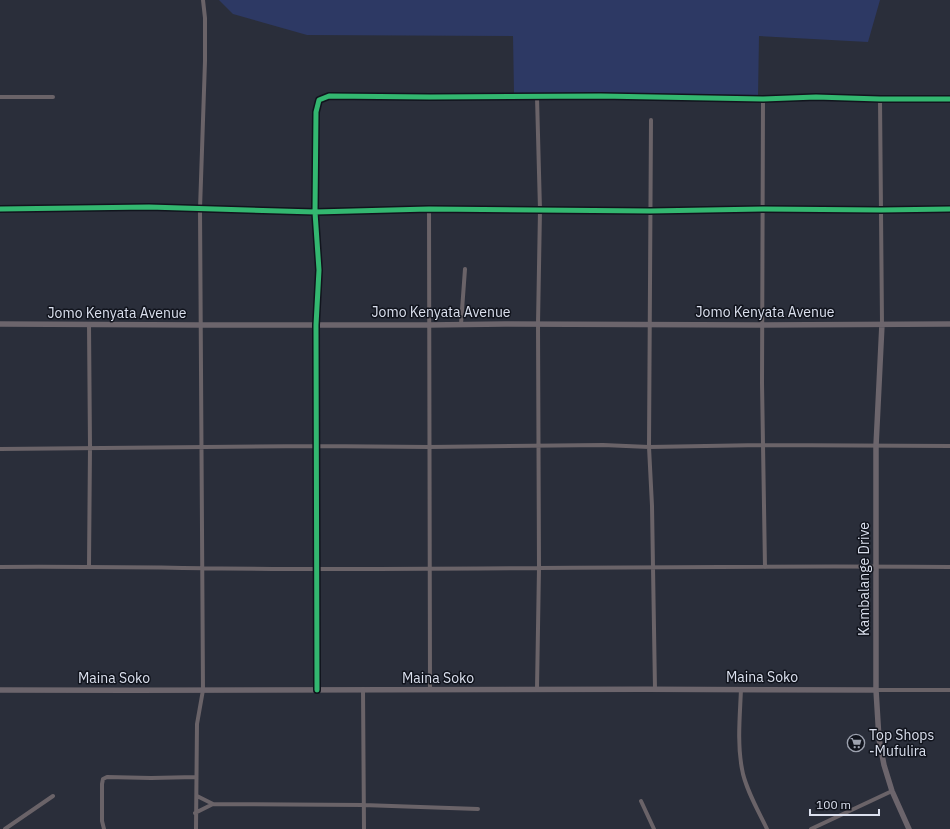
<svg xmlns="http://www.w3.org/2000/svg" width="950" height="829" font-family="'IBM Plex Sans',sans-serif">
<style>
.green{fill:#2d3964}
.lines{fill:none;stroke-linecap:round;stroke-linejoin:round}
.street{stroke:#6a6368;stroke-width:4}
.secondary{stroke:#6c656c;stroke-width:5.5}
.cycleway-casing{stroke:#11141d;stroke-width:8}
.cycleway{stroke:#33b770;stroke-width:5}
.labels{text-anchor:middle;stroke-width:3;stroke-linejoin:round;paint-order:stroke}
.street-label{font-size:14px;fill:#dbe0ee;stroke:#11141d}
.poi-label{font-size:14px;fill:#dbe0ee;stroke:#11141d;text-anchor:start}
</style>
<rect width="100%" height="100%" fill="#2a2e3a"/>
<path class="green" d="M 219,0 L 880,0 L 868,42 L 759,36 L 758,96 L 514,93 L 513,36 L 307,35 L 233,14 Z"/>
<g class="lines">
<path class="street" d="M 0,97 L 53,97
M 537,97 L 540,210 L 538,324 L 539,568 L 537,689
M 763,99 L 762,383 L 765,567
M 880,99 L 882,324
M 651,120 L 649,447 L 652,506 L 655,689
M 0,209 L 149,207 L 315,212 L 429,209 L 650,211 L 763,209 L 881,210 L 950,209
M 429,209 L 430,690
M 461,324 L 465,269
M 0,449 L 317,446 L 429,447 L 603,445 L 649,447 L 762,445 L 950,446
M 89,566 L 90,447 L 89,325
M 0,567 C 107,566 213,569 320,569 C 530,569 740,565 950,567
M 363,689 L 364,829
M 741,689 C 740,715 737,743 742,769 C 745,788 759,812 767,829
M 317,690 L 316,325 L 319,270 L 315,212 L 316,112 L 319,100 L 329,96 L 430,97 L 601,96 L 763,99 L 816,97 L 880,99 L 950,99
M 876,690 L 950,690
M 197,796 L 213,804
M 641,801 L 654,829
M 195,813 L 213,804 L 363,805 L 478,809
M 5,829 L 53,796
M 104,829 L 102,821 L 102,784 L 103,779 L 107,777 L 151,778 L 196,777
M 196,829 L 197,724 L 203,690 L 200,209 L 205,61 L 205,18 L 203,0
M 811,829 L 892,791"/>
<path class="secondary" d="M 0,324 L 200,325 L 429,325 L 505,324 L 761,325 L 950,324
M 882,324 L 876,446 L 876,690 L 879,739 L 884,765 L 892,791 L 909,829
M 0,690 C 292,691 584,688 876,690"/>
<defs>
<path id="cycleway" d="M 0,209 L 149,207 L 315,212 L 429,209 L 650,211 L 763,209 L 881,210 L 950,209
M 317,690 L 316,325 L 319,270 L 315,212 L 316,112 L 319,100 L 329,96 L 430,97 L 601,96 L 763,99 L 816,97 L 880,99 L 950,99"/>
</defs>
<use href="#cycleway" class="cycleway-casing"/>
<use href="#cycleway" class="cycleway"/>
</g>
<defs>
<symbol id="supermarket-ring" viewBox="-11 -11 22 22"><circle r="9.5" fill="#11141d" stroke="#9da2af" stroke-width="1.5"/><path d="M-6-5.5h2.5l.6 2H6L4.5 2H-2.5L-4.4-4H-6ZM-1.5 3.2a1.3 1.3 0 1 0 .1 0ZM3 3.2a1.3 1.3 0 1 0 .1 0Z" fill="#9da2af"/></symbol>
</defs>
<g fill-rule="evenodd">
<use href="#supermarket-ring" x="846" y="733" width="20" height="20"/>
</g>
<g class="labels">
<g class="street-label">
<text x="441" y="317">Jomo Kenyata Avenue</text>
<text x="765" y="317">Jomo Kenyata Avenue</text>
<text x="117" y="318">Jomo Kenyata Avenue</text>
<text transform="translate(864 579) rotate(-90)" y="5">Kambalange Drive</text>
<text x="762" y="682">Maina Soko</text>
<text x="114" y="683">Maina Soko</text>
<text x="438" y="683">Maina Soko</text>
</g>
<g class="poi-label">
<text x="869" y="740">Top Shops<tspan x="869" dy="16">-Mufulira</tspan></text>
</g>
</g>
<path d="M810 809v6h69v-6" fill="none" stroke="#dbe0ee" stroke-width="2"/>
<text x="816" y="809" font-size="12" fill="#dbe0ee" stroke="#11141d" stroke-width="3" paint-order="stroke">100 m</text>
</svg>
